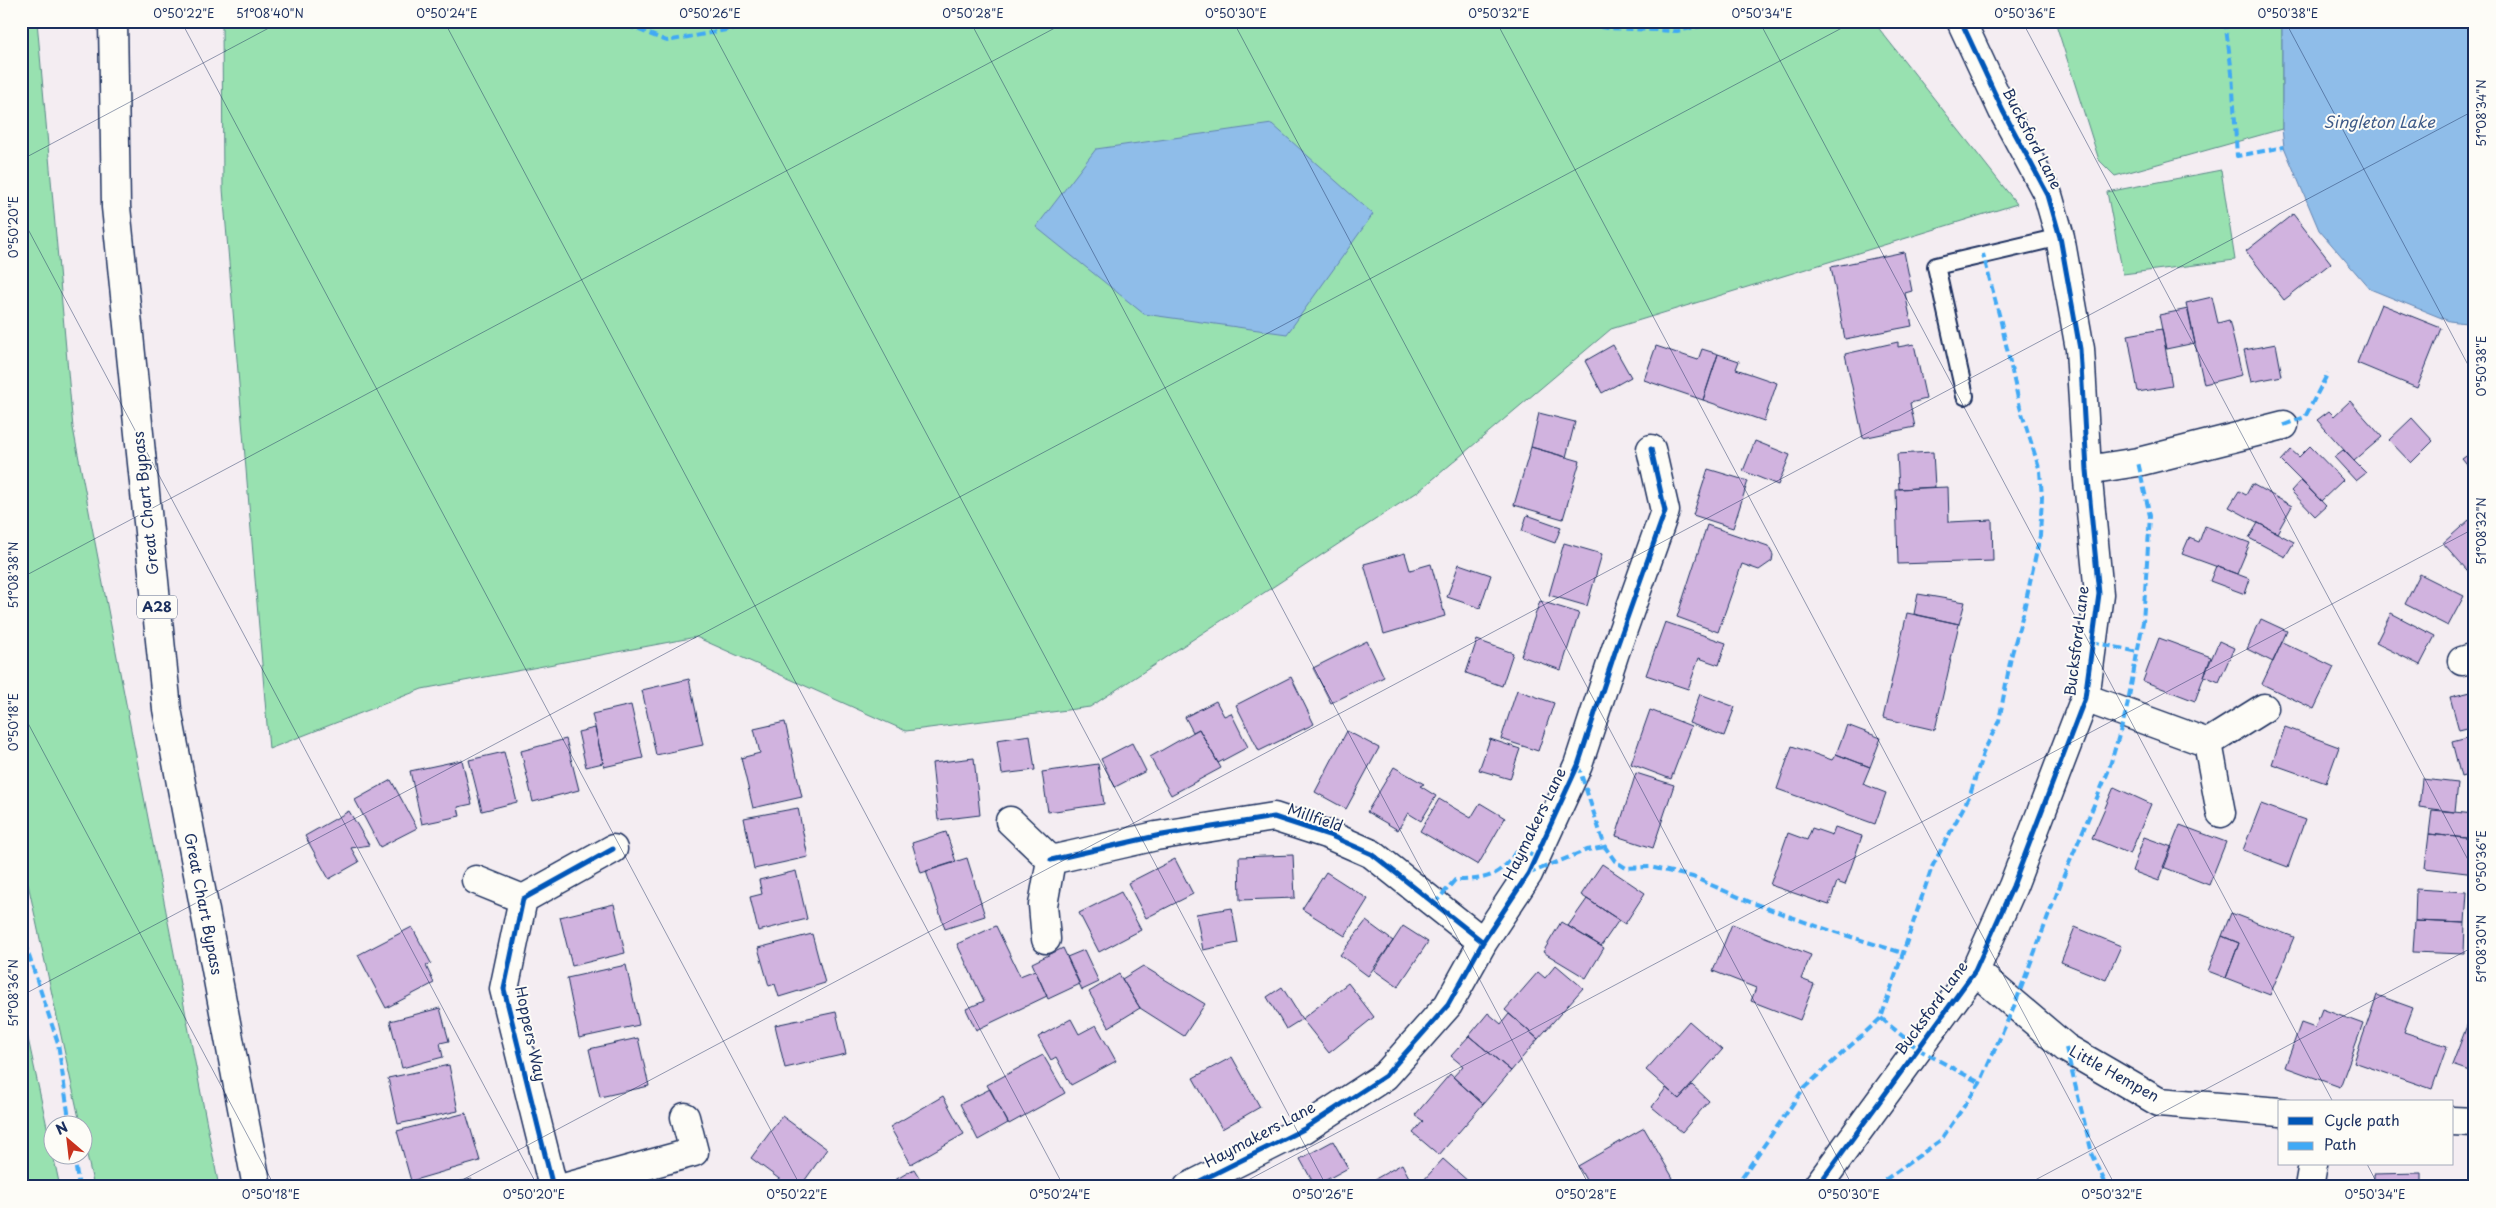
<svg xmlns="http://www.w3.org/2000/svg" width="2496" height="1208" font-family="'Playpen Sans',sans-serif">
<style>
.green{fill:#98e1b0;stroke:#5a8887}
.water{fill:#8fbde9;stroke:#6184b1}
.building{fill:#d1b3df;stroke:#1b2f5e}
.lines{fill:none;stroke-linecap:round;stroke-linejoin:round}
.lane-casing{stroke:#1b2f5e;stroke-width:20}
.street-casing{stroke:#1b2f5e;stroke-width:31}
.primary-casing{stroke:#1b2f5e;stroke-width:31}
.lane{stroke:#fdfcf7;stroke-width:16}
.street{stroke:#fdfcf7;stroke-width:28}
.primary{stroke:#fdfcf7;stroke-width:28}
.quiet{stroke:#3fa9f5;stroke-width:4;stroke-dasharray:8 4;stroke-linecap:butt}
.cycleway-casing{stroke:#fdfcf7;stroke-width:8}
.cycleway{stroke:#0057b8;stroke-width:5}
.ticks{fill:none;stroke:#1b2f5e;stroke-width:1;stroke-opacity:0.45}
.labels{text-anchor:middle;stroke-width:4;stroke-linejoin:round;paint-order:stroke}
.shield{fill:#fdfcf7;stroke:#5f6c8c;stroke-width:1}
.shield-label{font-size:14px;font-weight:bold;fill:#1b2f5e}
.street-label{font-size:15px;fill:#1b2f5e;stroke:#fdfcf7}
.water-label{font-size:16px;font-style:italic;fill:#3e5a88;stroke:#fdfcf7}
.neatline{fill:none;stroke:#1b2f5e;stroke-width:2}
.ticks-label{font-size:12px;text-anchor:middle;fill:#1b2f5e}
</style>
<rect width="100%" height="100%" fill="#f4edf2"/>
<filter id="ink" filterUnits="userSpaceOnUse"><feTurbulence type="fractalNoise" baseFrequency=".02" numOctaves="2"/><feDisplacementMap in="SourceGraphic" scale="10" xChannelSelector="R" yChannelSelector="G"/><feConvolveMatrix kernelMatrix="1 2 1 2 8 2 1 2 1" color-interpolation-filters="sRGB"/></filter>
<g filter="url(#ink)">
<path class="green" d="M 21,21 L 37,21 L 73,428 L 219,1187 L 94,1187 L 28,884 L 21,874 Z
M 222,21 L 1873,21 L 2017,204 L 1611,329 L 1419,491 L 1090,707 L 906,731 L 696,637 L 422,689 L 269,749 L 223,189 Z
M 2055,21 L 2282,21 L 2282,129 L 2115,176 L 2099,160 Z
M 2221,170 L 2235,260 L 2123,274 L 2107,192 Z
M 21,1006 L 60,1187 L 21,1187 Z"/>
<path class="water" d="M 2282,21 L 2475,21 L 2475,324 L 2449,321 L 2370,289 L 2319,230 L 2284,147 L 2282,129 Z
M 1272,124 L 1373,214 L 1287,334 L 1144,314 L 1036,227 L 1096,149 Z"/>
<path class="building" d="M 2293,214 L 2331,263 L 2284,300 L 2246,251 Z
M 1904,252 L 1912,291 L 1905,293 L 1912,326 L 1845,339 L 1831,267 Z
M 2212,297 L 2218,323 L 2229,320 L 2242,375 L 2204,384 L 2186,303 Z
M 2381,304 L 2441,328 L 2417,388 L 2357,363 Z
M 2188,309 L 2195,343 L 2166,349 L 2159,315 Z
M 2162,329 L 2172,386 L 2138,392 L 2128,335 Z
M 1898,342 L 1898,347 L 1914,344 L 1926,399 L 1910,403 L 1915,427 L 1863,438 L 1845,354 Z
M 2276,344 L 2282,376 L 2251,382 L 2244,350 Z
M 1613,345 L 1631,377 L 1602,393 L 1585,361 Z
M 1656,346 L 1698,360 L 1702,349 L 1718,354 L 1703,400 L 1644,380 Z
M 1718,354 L 1739,361 L 1736,369 L 1777,383 L 1764,421 L 1703,400 Z
M 2350,401 L 2382,437 L 2354,461 L 2317,420 L 2329,411 L 2334,416 Z
M 1539,413 L 1575,422 L 1566,457 L 1531,447 Z
M 2412,418 L 2433,441 L 2411,463 L 2389,440 Z
M 1755,441 L 1790,455 L 1778,485 L 1743,471 Z
M 2310,446 L 2343,480 L 2321,501 L 2281,461 L 2291,450 L 2299,457 Z
M 1531,447 L 1580,461 L 1563,519 L 1514,505 Z
M 2343,450 L 2366,473 L 2356,481 L 2334,457 Z
M 2475,450 L 2475,475 L 2462,459 Z
M 1933,452 L 1935,487 L 1899,489 L 1897,454 Z
M 1708,469 L 1748,481 L 1733,528 L 1693,515 Z
M 2301,480 L 2326,506 L 2315,516 L 2291,491 Z
M 2252,484 L 2292,506 L 2277,533 L 2229,507 L 2239,491 L 2246,495 Z
M 1948,487 L 1949,522 L 1992,520 L 1993,561 L 1898,564 L 1896,489 Z
M 1527,515 L 1561,527 L 1555,543 L 1522,531 Z
M 2469,520 L 2475,527 L 2475,579 L 2443,543 Z
M 2258,523 L 2294,542 L 2285,557 L 2249,538 Z
M 1707,525 L 1768,546 L 1773,555 L 1772,561 L 1759,570 L 1742,564 L 1718,632 L 1677,617 Z
M 2205,526 L 2250,543 L 2237,574 L 2182,554 L 2189,538 L 2199,542 Z
M 1564,543 L 1602,554 L 1587,606 L 1549,595 Z
M 1405,553 L 1410,570 L 1431,564 L 1445,616 L 1384,634 L 1364,564 Z
M 1459,564 L 1491,575 L 1480,608 L 1447,597 Z
M 2216,566 L 2250,579 L 2245,594 L 2210,581 Z
M 2420,574 L 2464,596 L 2448,626 L 2405,604 Z
M 1918,594 L 1965,602 L 1959,624 L 1914,614 Z
M 1540,601 L 1579,613 L 1561,670 L 1521,656 Z
M 1907,613 L 1959,624 L 1935,730 L 1883,718 Z
M 2391,613 L 2435,636 L 2420,665 L 2376,643 Z
M 2261,619 L 2287,631 L 2273,662 L 2247,649 Z
M 1665,622 L 1726,643 L 1719,665 L 1699,658 L 1688,689 L 1646,675 Z
M 2159,638 L 2211,657 L 2195,701 L 2143,681 Z
M 1477,640 L 1513,653 L 1502,686 L 1466,673 Z
M 1367,641 L 1384,677 L 1331,703 L 1313,668 Z
M 2219,641 L 2234,648 L 2219,682 L 2204,676 Z
M 2282,642 L 2334,667 L 2314,709 L 2262,684 Z
M 1291,677 L 1314,724 L 1259,751 L 1236,705 Z
M 689,679 L 703,745 L 656,755 L 642,690 Z
M 1517,690 L 1554,703 L 1538,751 L 1501,739 Z
M 2475,691 L 2475,726 L 2459,730 L 2450,697 Z
M 1700,694 L 1735,707 L 1724,736 L 1689,723 Z
M 1216,701 L 1224,716 L 1231,713 L 1248,747 L 1218,763 L 1199,729 L 1193,732 L 1185,717 Z
M 631,705 L 643,758 L 604,767 L 592,714 Z
M 1650,710 L 1691,726 L 1671,779 L 1631,764 Z
M 785,722 L 802,797 L 753,808 L 741,758 L 760,753 L 754,729 Z
M 1847,725 L 1881,738 L 1870,767 L 1836,754 Z
M 2285,727 L 2339,747 L 2326,783 L 2272,764 Z
M 595,728 L 603,763 L 586,767 L 578,732 Z
M 1199,729 L 1221,768 L 1171,795 L 1150,757 Z
M 1347,731 L 1379,748 L 1346,809 L 1315,792 Z
M 1030,735 L 1035,770 L 1002,774 L 997,740 Z
M 2475,736 L 2475,773 L 2461,777 L 2452,742 Z
M 566,739 L 579,790 L 533,802 L 521,751 Z
M 1490,739 L 1520,749 L 1510,779 L 1479,770 Z
M 1132,743 L 1146,771 L 1115,787 L 1101,759 Z
M 1792,746 L 1832,760 L 1836,754 L 1870,767 L 1863,784 L 1886,793 L 1875,824 L 1777,789 Z
M 504,752 L 517,802 L 482,811 L 469,760 Z
M 974,758 L 980,815 L 938,820 L 932,763 Z
M 462,760 L 472,804 L 458,807 L 460,816 L 422,824 L 410,771 Z
M 1098,764 L 1104,804 L 1048,812 L 1042,772 Z
M 1394,767 L 1424,784 L 1420,786 L 1436,796 L 1421,821 L 1408,813 L 1398,830 L 1367,812 Z
M 1636,773 L 1674,785 L 1653,848 L 1616,836 Z
M 2422,779 L 2458,783 L 2455,812 L 2419,807 Z
M 391,780 L 417,828 L 380,847 L 355,800 Z
M 2114,787 L 2151,804 L 2130,854 L 2092,838 Z
M 1439,799 L 1471,818 L 1480,803 L 1505,818 L 1478,865 L 1420,831 Z
M 2261,804 L 2305,820 L 2288,867 L 2243,850 Z
M 798,808 L 808,857 L 754,869 L 744,818 Z
M 2432,810 L 2475,814 L 2475,839 L 2429,834 Z
M 349,811 L 369,845 L 351,848 L 359,862 L 329,879 L 305,836 Z
M 2180,825 L 2226,842 L 2209,885 L 2163,867 Z
M 1835,827 L 1862,836 L 1845,885 L 1837,882 L 1829,905 L 1770,885 L 1788,833 L 1807,840 L 1812,828 L 1832,835 Z
M 946,832 L 956,862 L 921,873 L 912,843 Z
M 2429,834 L 2475,839 L 2475,874 L 2425,868 Z
M 2144,837 L 2172,847 L 2159,881 L 2132,871 Z
M 1293,855 L 1295,898 L 1240,900 L 1239,857 Z
M 967,858 L 985,916 L 945,929 L 926,871 Z
M 1175,859 L 1193,894 L 1146,918 L 1128,883 Z
M 1602,864 L 1645,893 L 1625,924 L 1581,895 Z
M 796,871 L 807,919 L 758,931 L 750,897 L 762,894 L 759,880 Z
M 1326,872 L 1368,899 L 1345,936 L 1302,909 Z
M 2416,889 L 2467,892 L 2465,923 L 2415,921 Z
M 1121,892 L 1141,930 L 1099,952 L 1079,913 Z
M 1587,899 L 1619,920 L 1601,946 L 1568,926 Z
M 614,904 L 625,953 L 572,966 L 560,917 Z
M 1232,908 L 1238,943 L 1203,950 L 1196,914 Z
M 2231,913 L 2294,937 L 2270,995 L 2226,978 L 2239,943 L 2222,936 Z
M 1366,921 L 1393,941 L 1368,976 L 1340,955 Z
M 2415,921 L 2465,923 L 2464,954 L 2413,952 Z
M 1561,922 L 1604,948 L 1586,978 L 1543,952 Z
M 1732,924 L 1811,955 L 1801,979 L 1814,984 L 1800,1020 L 1751,1001 L 1756,988 L 1713,971 Z
M 996,926 L 1020,976 L 1035,970 L 1047,996 L 976,1030 L 966,1009 L 984,1001 L 957,944 Z
M 1403,926 L 1428,942 L 1398,987 L 1374,970 Z
M 412,927 L 431,963 L 426,966 L 434,983 L 386,1008 L 358,955 Z
M 2075,927 L 2121,946 L 2106,980 L 2061,962 Z
M 812,934 L 825,983 L 779,997 L 775,984 L 769,986 L 758,948 Z
M 2222,936 L 2239,943 L 2226,978 L 2208,971 Z
M 1063,948 L 1080,984 L 1048,999 L 1032,963 Z
M 1084,950 L 1099,982 L 1082,990 L 1067,957 Z
M 626,965 L 639,1025 L 579,1038 L 567,978 Z
M 1556,965 L 1583,988 L 1538,1039 L 1505,1010 L 1538,972 L 1545,978 Z
M 1143,966 L 1205,1004 L 1184,1036 L 1140,1008 L 1122,979 Z
M 1119,974 L 1140,1008 L 1109,1027 L 1089,992 Z
M 1348,983 L 1374,1017 L 1329,1053 L 1302,1019 Z
M 1282,987 L 1302,1019 L 1286,1029 L 1267,997 Z
M 2377,995 L 2413,1008 L 2404,1032 L 2447,1046 L 2432,1089 L 2354,1062 Z
M 440,1008 L 449,1041 L 440,1043 L 443,1057 L 402,1068 L 390,1021 Z
M 2322,1009 L 2363,1024 L 2340,1087 L 2285,1067 L 2301,1023 L 2315,1028 Z
M 836,1012 L 846,1054 L 785,1068 L 775,1025 Z
M 1488,1013 L 1501,1024 L 1509,1014 L 1538,1039 L 1511,1071 L 1469,1036 Z
M 1071,1019 L 1079,1034 L 1096,1025 L 1116,1061 L 1071,1085 L 1056,1057 L 1051,1060 L 1038,1037 Z
M 1689,1021 L 1722,1050 L 1679,1099 L 1646,1070 Z
M 2468,1023 L 2475,1025 L 2475,1073 L 2452,1065 Z
M 1469,1036 L 1511,1071 L 1483,1104 L 1453,1077 L 1463,1066 L 1451,1056 Z
M 638,1038 L 649,1086 L 600,1097 L 589,1049 Z
M 1043,1055 L 1065,1093 L 1009,1124 L 987,1085 Z
M 1232,1057 L 1260,1107 L 1222,1129 L 1193,1078 Z
M 449,1065 L 458,1111 L 398,1124 L 388,1078 Z
M 1450,1074 L 1483,1104 L 1439,1155 L 1413,1133 L 1423,1121 L 1415,1115 Z
M 1692,1085 L 1709,1101 L 1682,1132 L 1652,1107 L 1666,1088 L 1679,1099 Z
M 990,1089 L 1008,1123 L 978,1140 L 960,1104 Z
M 943,1096 L 964,1134 L 911,1164 L 890,1127 Z
M 466,1113 L 480,1161 L 411,1181 L 397,1131 Z
M 782,1116 L 827,1149 L 800,1187 L 790,1187 L 751,1158 Z
M 1644,1128 L 1673,1178 L 1658,1187 L 1590,1187 L 1578,1166 Z
M 1333,1141 L 1348,1168 L 1315,1186 L 1300,1159 Z
M 1443,1159 L 1469,1182 L 1464,1187 L 1427,1187 L 1422,1182 Z
M 1402,1164 L 1414,1187 L 1361,1187 Z
M 914,1169 L 925,1187 L 883,1187 Z
M 2421,1173 L 2421,1187 L 2374,1187 L 2374,1174 Z
M 472,1179 L 474,1187 L 433,1187 Z
M 2174,1184 L 2221,1186 L 2221,1187 L 2174,1187 Z"/>
<g class="lines">
<defs>
<path id="lane" d="M 1965,396 L 1936,266 L 2060,237"/>
<path id="street" d="M 2087,470 L 2138,462 L 2284,425
M 2462,661 L 2475,657
M 2085,698 L 2208,743
M 2221,813 L 2208,743 L 2264,708
M 1010,821 L 1051,860 L 1043,905 L 1046,939
M 1051,860 L 1156,836 L 1274,817 L 1329,835 L 1372,854 L 1483,942
M 476,880 L 523,899
M 1975,971 L 2066,1048 L 2159,1102 L 2280,1112
M 2452,1121 L 2475,1122
M 553,1187 L 504,989 L 523,899 L 613,849
M 567,1187 L 694,1152 L 685,1117
M 1188,1187 L 1304,1129 L 1385,1076 L 1448,1005 L 1483,942 L 1528,874 L 1578,765 L 1615,652 L 1665,511 L 1651,449
M 1817,1187 L 1975,971 L 2013,886 L 2085,698 L 2099,594 L 2087,470 L 2080,349 L 2060,237 L 2048,195 L 2003,111 L 1961,21
M 2309,1187 L 2313,1164"/>
<path id="primary" d="M 113,21 L 116,207 L 167,709 L 257,1187"/>
</defs>
<use href="#lane" class="lane-casing"/>
<use href="#street" class="street-casing"/>
<use href="#primary" class="primary-casing"/>
<use href="#lane" class="lane"/>
<use href="#street" class="street"/>
<use href="#primary" class="primary"/>
<path class="quiet" d="M 616,21 L 667,41 L 775,21
M 1565,21 L 1607,28 L 1677,31 L 1727,21
M 2225,21 L 2232,73 L 2237,156 L 2284,147
M 2284,425 L 2305,417 L 2328,373
M 2092,642 L 2138,652
M 1578,765 L 1605,847 L 1615,861 L 1626,868 L 1650,867 L 1693,877 L 1750,902 L 1816,926 L 1903,953
M 1528,874 L 1587,850 L 1605,847
M 1434,904 L 1455,880 C 1487,880 1502,876 1518,848 L 1535,857
M 21,932 L 58,1043 L 70,1126
M 1881,1018 L 1918,1049 L 1980,1083
M 2066,1048 L 2092,1153 L 2107,1187
M 74,1156 L 79,1187
M 1735,1187 L 1804,1088 L 1881,1018 L 1932,867 L 1970,795 L 1983,753 L 1999,721 L 2011,657 L 2023,614 L 2040,536 L 2042,497 L 2040,471 L 2020,407 L 2001,322 L 1983,254
M 1875,1187 L 1941,1140 L 1980,1083 L 2015,1004 L 2062,880 L 2108,772 L 2126,712 L 2143,622 L 2150,516 L 2138,462"/>
<defs>
<path id="cycleway" d="M 1051,860 L 1156,836 L 1274,817 L 1329,835 L 1372,854 L 1483,942
M 553,1187 L 504,989 L 523,899 L 613,849
M 1188,1187 L 1304,1129 L 1385,1076 L 1448,1005 L 1483,942 L 1528,874 L 1578,765 L 1615,652 L 1665,511 L 1651,449
M 1817,1187 L 1975,971 L 2013,886 L 2085,698 L 2099,594 L 2087,470 L 2080,349 L 2060,237 L 2048,195 L 2003,111 L 1961,21"/>
</defs>
<use href="#cycleway" class="cycleway-casing"/>
<use href="#cycleway" class="cycleway"/>
</g>
</g>
<path class="ticks" d="M 181,21 L 801,1187M 444,21 L 1064,1187M 707,21 L 1327,1187M 970,21 L 1590,1187M 1233,21 L 1853,1187M 1496,21 L 2116,1187M 1759,21 L 2333,1102M 2022,21 L 2475,873M 2285,21 L 2475,378M 21,160 L 282,21M 21,216 L 538,1187M 21,578 L 1068,21M 21,710 L 275,1187M 21,996 L 1855,21M 2367,1164 L 2379,1187M 449,1187 L 2475,110M 1235,1187 L 2475,528M 2022,1187 L 2475,946"/>
<g class="labels">
<rect class="shield" x="137" y="595.5" width="40" height="23" rx="4"/>
<g class="shield-label">
<text x="157" y="612">A28</text>
</g>
<g class="street-label">
<text transform="translate(2032 139) rotate(63)" y="5">Bucksford Lane</text>
<text transform="translate(146 503) rotate(-96)" y="5">Great Chart Bypass</text>
<text transform="translate(2077 641) rotate(-83)" y="5">Bucksford Lane</text>
<text transform="translate(1315 818) rotate(19)" y="5">Millfield</text>
<text transform="translate(1535 824) rotate(-64)" y="5">Haymakers Lane</text>
<text transform="translate(203 904) rotate(79)" y="5">Great Chart Bypass</text>
<text transform="translate(1932 1008) rotate(-54)" y="5">Bucksford Lane</text>
<text transform="translate(530 1034) rotate(78)" y="5">Hoppers Way</text>
<text transform="translate(2114 1074) rotate(29)" y="5">Little Hempen</text>
<text transform="translate(1260 1135) rotate(-28)" y="5">Haymakers Lane</text>
</g>
<g class="water-label">
<text x="2379" y="128">Singleton Lake</text>
</g>
</g>
<rect width="2496" height="1208" fill="none" stroke="#fdfcf7" stroke-width="55"/>
<rect x="2278" y="1100" width="175" height="65" fill="#fdfcf7" stroke="#a3aaba"/>
<rect x="2288" y="1117" width="25" height="8" fill="#0057b8" stroke="#a3aaba"/>
<text x="2324" y="1126" font-size="15" fill="#1b2f5e">Cycle path</text>
<rect x="2288" y="1142" width="25" height="8" fill="#3fa9f5" stroke="#a3aaba"/>
<text x="2324" y="1150" font-size="15" fill="#1b2f5e">Path</text>
<g transform="translate(68 1140) rotate(332)"><circle r="24" fill="#fdfcf7" stroke="#a3aaba"/>
<path d="M0-4L9 19L0 12L-9 19Z" fill="#c8321e"/>
<text y="-8" font-size="14" font-weight="bold" text-anchor="middle" fill="#1b2f5e">N</text>
</g>
<rect x="28" y="28" width="2440" height="1152" class="neatline"/>
<g class="ticks-label">
<text x="184" y="18">0°50'22"E</text>
<text x="270" y="18">51°08'40"N</text>
<text x="447" y="18">0°50'24"E</text>
<text x="710" y="18">0°50'26"E</text>
<text x="973" y="18">0°50'28"E</text>
<text x="1236" y="18">0°50'30"E</text>
<text x="1499" y="18">0°50'32"E</text>
<text x="1762" y="18">0°50'34"E</text>
<text x="2025" y="18">0°50'36"E</text>
<text x="2288" y="18">0°50'38"E</text>
<text transform="translate(2482 113) rotate(-90)" y="4">51°08'34"N</text>
<text transform="translate(14 227) rotate(-90)" y="4">0°50'20"E</text>
<text transform="translate(2482 366) rotate(-90)" y="4">0°50'38"E</text>
<text transform="translate(2482 531) rotate(-90)" y="4">51°08'32"N</text>
<text transform="translate(14 575) rotate(-90)" y="4">51°08'38"N</text>
<text transform="translate(14 722) rotate(-90)" y="4">0°50'18"E</text>
<text transform="translate(2482 861) rotate(-90)" y="4">0°50'36"E</text>
<text transform="translate(2482 949) rotate(-90)" y="4">51°08'30"N</text>
<text transform="translate(14 993) rotate(-90)" y="4">51°08'36"N</text>
<text x="271" y="1199">0°50'18"E</text>
<text x="534" y="1199">0°50'20"E</text>
<text x="797" y="1199">0°50'22"E</text>
<text x="1060" y="1199">0°50'24"E</text>
<text x="1323" y="1199">0°50'26"E</text>
<text x="1586" y="1199">0°50'28"E</text>
<text x="1849" y="1199">0°50'30"E</text>
<text x="2112" y="1199">0°50'32"E</text>
<text x="2375" y="1199">0°50'34"E</text>
</g>
</svg>
